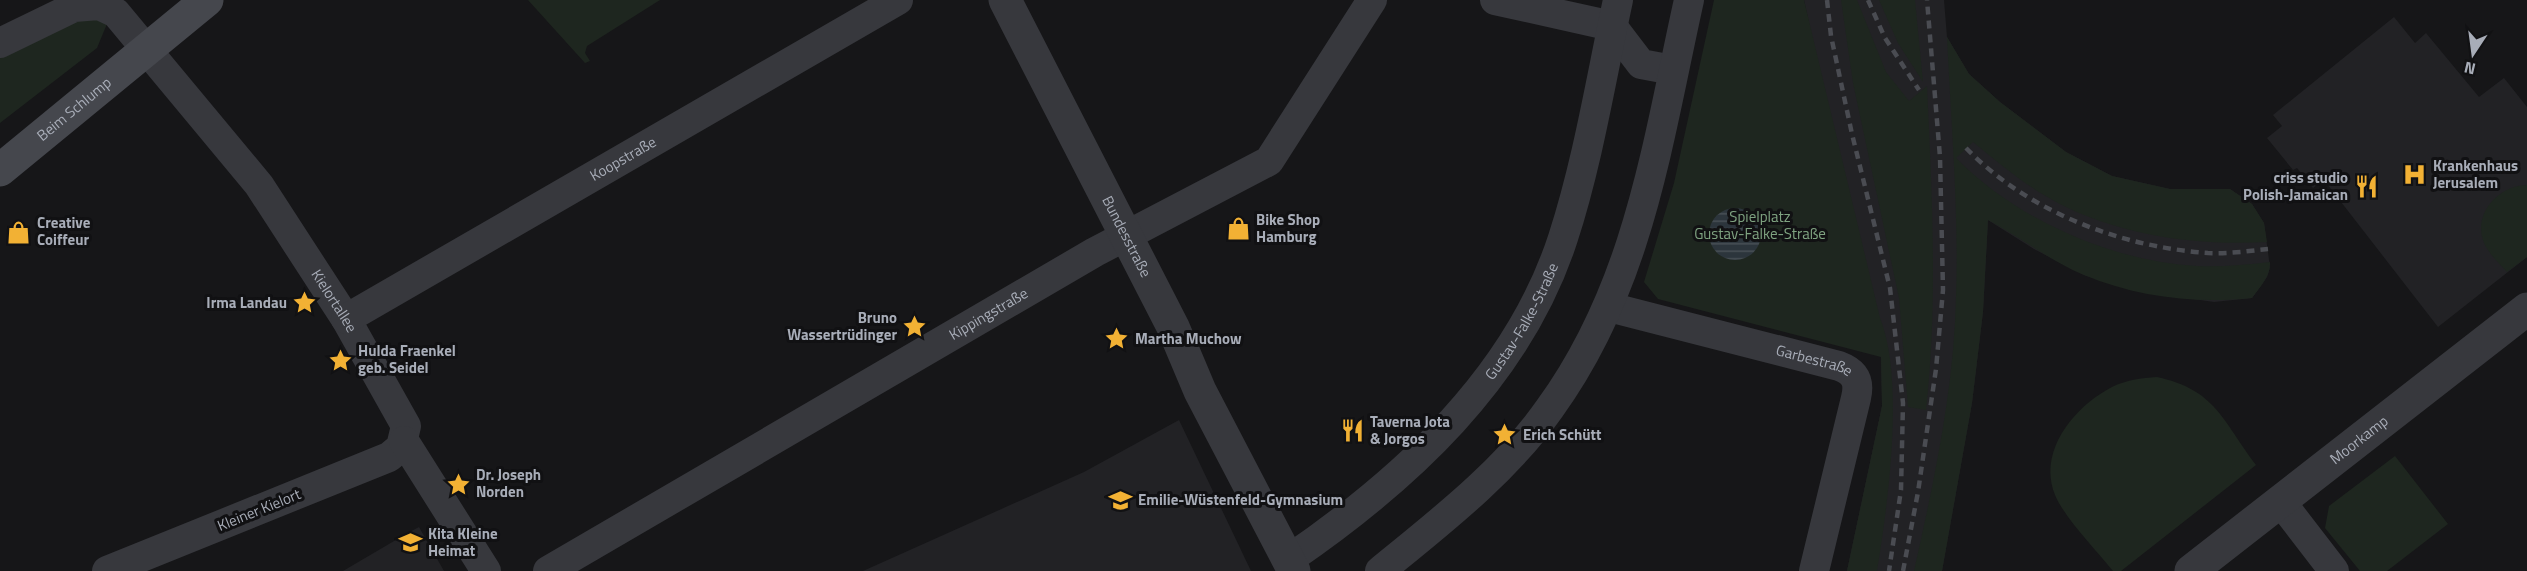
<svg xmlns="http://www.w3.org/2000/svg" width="2527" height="571" font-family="'Titillium Web',sans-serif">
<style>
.built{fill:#222225}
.green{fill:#1e261f}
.water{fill:url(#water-rules)}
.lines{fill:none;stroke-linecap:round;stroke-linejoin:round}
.minor{stroke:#37383d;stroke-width:30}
.tertiary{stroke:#37383d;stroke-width:33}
.secondary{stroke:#45474d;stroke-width:33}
.rail{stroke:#4a4c52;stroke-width:4.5;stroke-dasharray:8 6;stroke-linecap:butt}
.labels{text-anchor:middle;stroke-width:6;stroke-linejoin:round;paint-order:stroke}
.street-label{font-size:15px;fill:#a8adb8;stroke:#111113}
.poi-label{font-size:15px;font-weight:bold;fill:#a8adb8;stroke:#111113;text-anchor:start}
.park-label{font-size:15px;fill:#7fa381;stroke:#111113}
</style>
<defs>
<pattern id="water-rules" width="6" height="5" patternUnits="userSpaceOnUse" patternTransform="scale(1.5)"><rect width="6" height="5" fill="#2c353c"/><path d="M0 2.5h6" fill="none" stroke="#485056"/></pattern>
</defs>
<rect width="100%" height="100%" fill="#161618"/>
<path class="built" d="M 1804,0 L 1944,0 L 1947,37 L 1969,74 L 2000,102 L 2066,152 L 2112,176 L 2170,189 L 2230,189 L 2252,204 L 2264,223 L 2270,267 L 2267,277 L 2252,298 L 2214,302 L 2131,290 L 2084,275 L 2034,249 L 1988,220 L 1983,312 L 1972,403 L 1942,571 L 1847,571 L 1882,406 L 1881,357 Z
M 2394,17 L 2415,43 L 2426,33 L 2479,97 L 2504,78 L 2527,107 L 2527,257 L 2438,327 L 2324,180 L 2313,188 L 2297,168 L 2293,170 L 2267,138 L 2282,126 L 2273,115 Z
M 1179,420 L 1251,571 L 863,571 L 1084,472 Z
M 419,527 L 444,571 L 343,571 L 406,534 Z"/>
<path class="green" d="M 528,0 L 660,0 L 587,46 L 585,53 L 590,61 L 585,63 Z
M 1714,0 L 1804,0 L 1880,318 C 1905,381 1888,503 1877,571 L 1847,571 L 1882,406 L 1881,357 L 1658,299 L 1644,282 L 1674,183 Z
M 1841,0 L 1857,0 L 1886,72 L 1909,101 L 1927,86 C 1932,195 1938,301 1926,410 L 1908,407 L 1899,298 L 1853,83 Z
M 1879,0 L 1915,0 L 1923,82 L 1898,43 Z
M 83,12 L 109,19 L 97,48 L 0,123 L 0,53 Z
M 1947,37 L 1969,74 L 2000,102 L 2066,152 L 2112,176 L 2170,189 L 2230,189 L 2252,204 L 2264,223 L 2267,242 C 2196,246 2122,236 2058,203 C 2027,187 2000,164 1973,142 L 1956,158 C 2016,219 2110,261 2197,266 C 2221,267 2245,265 2270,262 C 2271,276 2260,287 2252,298 C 2195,304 2137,297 2084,275 C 2050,261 2020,237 1988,220 L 1983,312 L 1972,403 L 1942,571 L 1914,571 C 1934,481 1954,390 1956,297 C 1959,211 1951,124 1947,37 Z
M 2527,185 L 2527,257 L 2507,272 C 2499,263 2489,254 2484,243 C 2472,214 2499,185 2527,185 Z
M 2157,377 C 2216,390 2222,420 2256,465 L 2121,571 L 2113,571 C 2096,550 2064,517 2055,495 C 2037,451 2075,406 2112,387 C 2126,380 2141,378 2157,377 Z
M 2395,456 L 2448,524 L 2387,571 L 2360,571 L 2325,528 L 2329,506 Z"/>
<path class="water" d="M1709 234a26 26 0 1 1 52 0a26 26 0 1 1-52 0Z"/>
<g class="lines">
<g class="minor">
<path d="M 1495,0 L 1612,26 L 1641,64 L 1673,70"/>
<path id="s1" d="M 0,43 L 74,7 L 99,5 L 116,13 L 259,185 L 346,319 L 406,426 L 401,447 L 389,457 L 107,571"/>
<path id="s2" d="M 1609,307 L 1839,366 C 1855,372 1860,381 1856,398 L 1814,571"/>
<path id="s3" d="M 346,319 L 898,0"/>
<path d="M 404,441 L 486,571"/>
<path d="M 2281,502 L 2334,571"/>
<path id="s4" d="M 1288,560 C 1405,480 1518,377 1563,238 C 1588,161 1601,79 1618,0"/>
<path id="s5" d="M 548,571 L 1095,252 L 1269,161 L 1372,0"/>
<path d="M 1380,571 C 1440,522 1505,472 1550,408 C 1639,285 1657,144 1689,0"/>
</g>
<g class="tertiary">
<path id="s6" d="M 1005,0 L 1173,327 L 1200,391 L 1294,571"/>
<path id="s7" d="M 2191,571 L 2527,309"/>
</g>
<path class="secondary" id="s8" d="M 0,170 L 207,0"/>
<path class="rail" d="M 1827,0 L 1831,36 L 1852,134 L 1890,288 L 1903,403 L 1901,490 L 1889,571
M 1868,0 L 1885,38 L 1919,90
M 1966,148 C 2028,212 2121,247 2208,253 C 2228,254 2248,251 2268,249
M 1903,571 L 1918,492 L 1936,369 L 1943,290 L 1940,157 L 1927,0"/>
</g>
<defs>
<symbol id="hospital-bare" viewBox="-9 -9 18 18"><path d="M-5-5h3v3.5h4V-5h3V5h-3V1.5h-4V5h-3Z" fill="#f2b134" stroke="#111113" stroke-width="2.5" paint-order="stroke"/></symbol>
<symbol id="restaurant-bare" viewBox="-9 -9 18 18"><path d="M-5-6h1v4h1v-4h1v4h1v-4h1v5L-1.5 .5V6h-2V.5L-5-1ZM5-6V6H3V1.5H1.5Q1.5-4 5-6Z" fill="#f2b134" stroke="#111113" stroke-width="2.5" paint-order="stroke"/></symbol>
<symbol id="shop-bare" viewBox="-9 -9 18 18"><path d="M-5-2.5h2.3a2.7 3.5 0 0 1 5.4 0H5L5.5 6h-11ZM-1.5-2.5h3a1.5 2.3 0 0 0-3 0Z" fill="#f2b134" stroke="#111113" stroke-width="2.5" paint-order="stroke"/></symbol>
<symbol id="sight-bare" viewBox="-9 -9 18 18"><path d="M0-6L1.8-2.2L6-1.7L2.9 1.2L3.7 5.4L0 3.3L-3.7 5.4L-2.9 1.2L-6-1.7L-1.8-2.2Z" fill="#f2b134" stroke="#111113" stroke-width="2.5" paint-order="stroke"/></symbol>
<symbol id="school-bare" viewBox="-9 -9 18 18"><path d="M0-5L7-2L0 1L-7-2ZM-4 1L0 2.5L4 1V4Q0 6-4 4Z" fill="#f2b134" stroke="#111113" stroke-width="2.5" paint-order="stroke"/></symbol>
</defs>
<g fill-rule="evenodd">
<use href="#hospital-bare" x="2398" y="158" width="33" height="33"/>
<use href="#restaurant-bare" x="2350" y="170" width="33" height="33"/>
<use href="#shop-bare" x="1222" y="212" width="33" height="33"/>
<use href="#shop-bare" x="2" y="216" width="33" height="33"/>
<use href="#sight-bare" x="288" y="286" width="33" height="33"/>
<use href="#sight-bare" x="898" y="310" width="33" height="33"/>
<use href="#sight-bare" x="1100" y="322" width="33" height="33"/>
<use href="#sight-bare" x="324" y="344" width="33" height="33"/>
<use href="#restaurant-bare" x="1336" y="414" width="33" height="33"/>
<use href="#sight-bare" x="1488" y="418" width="33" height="33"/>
<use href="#sight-bare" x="442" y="468" width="33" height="33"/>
<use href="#school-bare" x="1104" y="484" width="33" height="33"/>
<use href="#school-bare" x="394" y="526" width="33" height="33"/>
</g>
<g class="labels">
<g class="street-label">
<text dy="5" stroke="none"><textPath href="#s8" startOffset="96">Beim Schlump</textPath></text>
<text dy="5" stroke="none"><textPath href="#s3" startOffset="320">Koopstraße</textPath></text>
<text dy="5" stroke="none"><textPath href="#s6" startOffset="266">Bundesstraße</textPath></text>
<text dy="5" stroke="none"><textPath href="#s1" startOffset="488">Kielortallee</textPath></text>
<text dy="5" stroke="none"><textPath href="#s5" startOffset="510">Kippingstraße</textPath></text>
<text dy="5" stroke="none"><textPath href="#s4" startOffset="338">Gustav-Falke-Straße</textPath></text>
<text dy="5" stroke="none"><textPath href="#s2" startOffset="212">Garbestraße</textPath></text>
<text dy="5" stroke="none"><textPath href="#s7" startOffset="213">Moorkamp</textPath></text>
<text transform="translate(259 510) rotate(-22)" y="5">Kleiner Kielort</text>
</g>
<g class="poi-label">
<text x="2433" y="171">Krankenhaus<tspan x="2433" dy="17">Jerusalem</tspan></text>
<text x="2348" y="183" text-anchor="end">criss studio<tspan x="2348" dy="17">Polish-Jamaican</tspan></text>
<text x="1256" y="225">Bike Shop<tspan x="1256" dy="17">Hamburg</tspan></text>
<text x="37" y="228">Creative<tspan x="37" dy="17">Coiffeur</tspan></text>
<text x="287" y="308" text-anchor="end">Irma Landau</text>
<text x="897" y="323" text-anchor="end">Bruno<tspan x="897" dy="17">Wassertrüdinger</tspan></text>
<text x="1135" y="344">Martha Muchow</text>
<text x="358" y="356">Hulda Fraenkel<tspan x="358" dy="17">geb. Seidel</tspan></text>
<text x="1370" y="427">Taverna Jota<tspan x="1370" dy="17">&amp; Jorgos</tspan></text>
<text x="1523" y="440">Erich Schütt</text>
<text x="476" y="480">Dr. Joseph<tspan x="476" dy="17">Norden</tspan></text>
<text x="1138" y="505">Emilie-Wüstenfeld-Gymnasium</text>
<text x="428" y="539">Kita Kleine<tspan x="428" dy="17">Heimat</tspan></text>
</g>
<g class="park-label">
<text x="1760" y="222">Spielplatz<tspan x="1760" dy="17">Gustav-Falke-Straße</tspan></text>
</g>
</g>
<g transform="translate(2473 54) rotate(193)" stroke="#111113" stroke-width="4.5" paint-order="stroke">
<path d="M0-4.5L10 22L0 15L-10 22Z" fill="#a8adb8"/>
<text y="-9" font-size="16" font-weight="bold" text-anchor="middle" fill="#a8adb8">N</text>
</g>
</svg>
